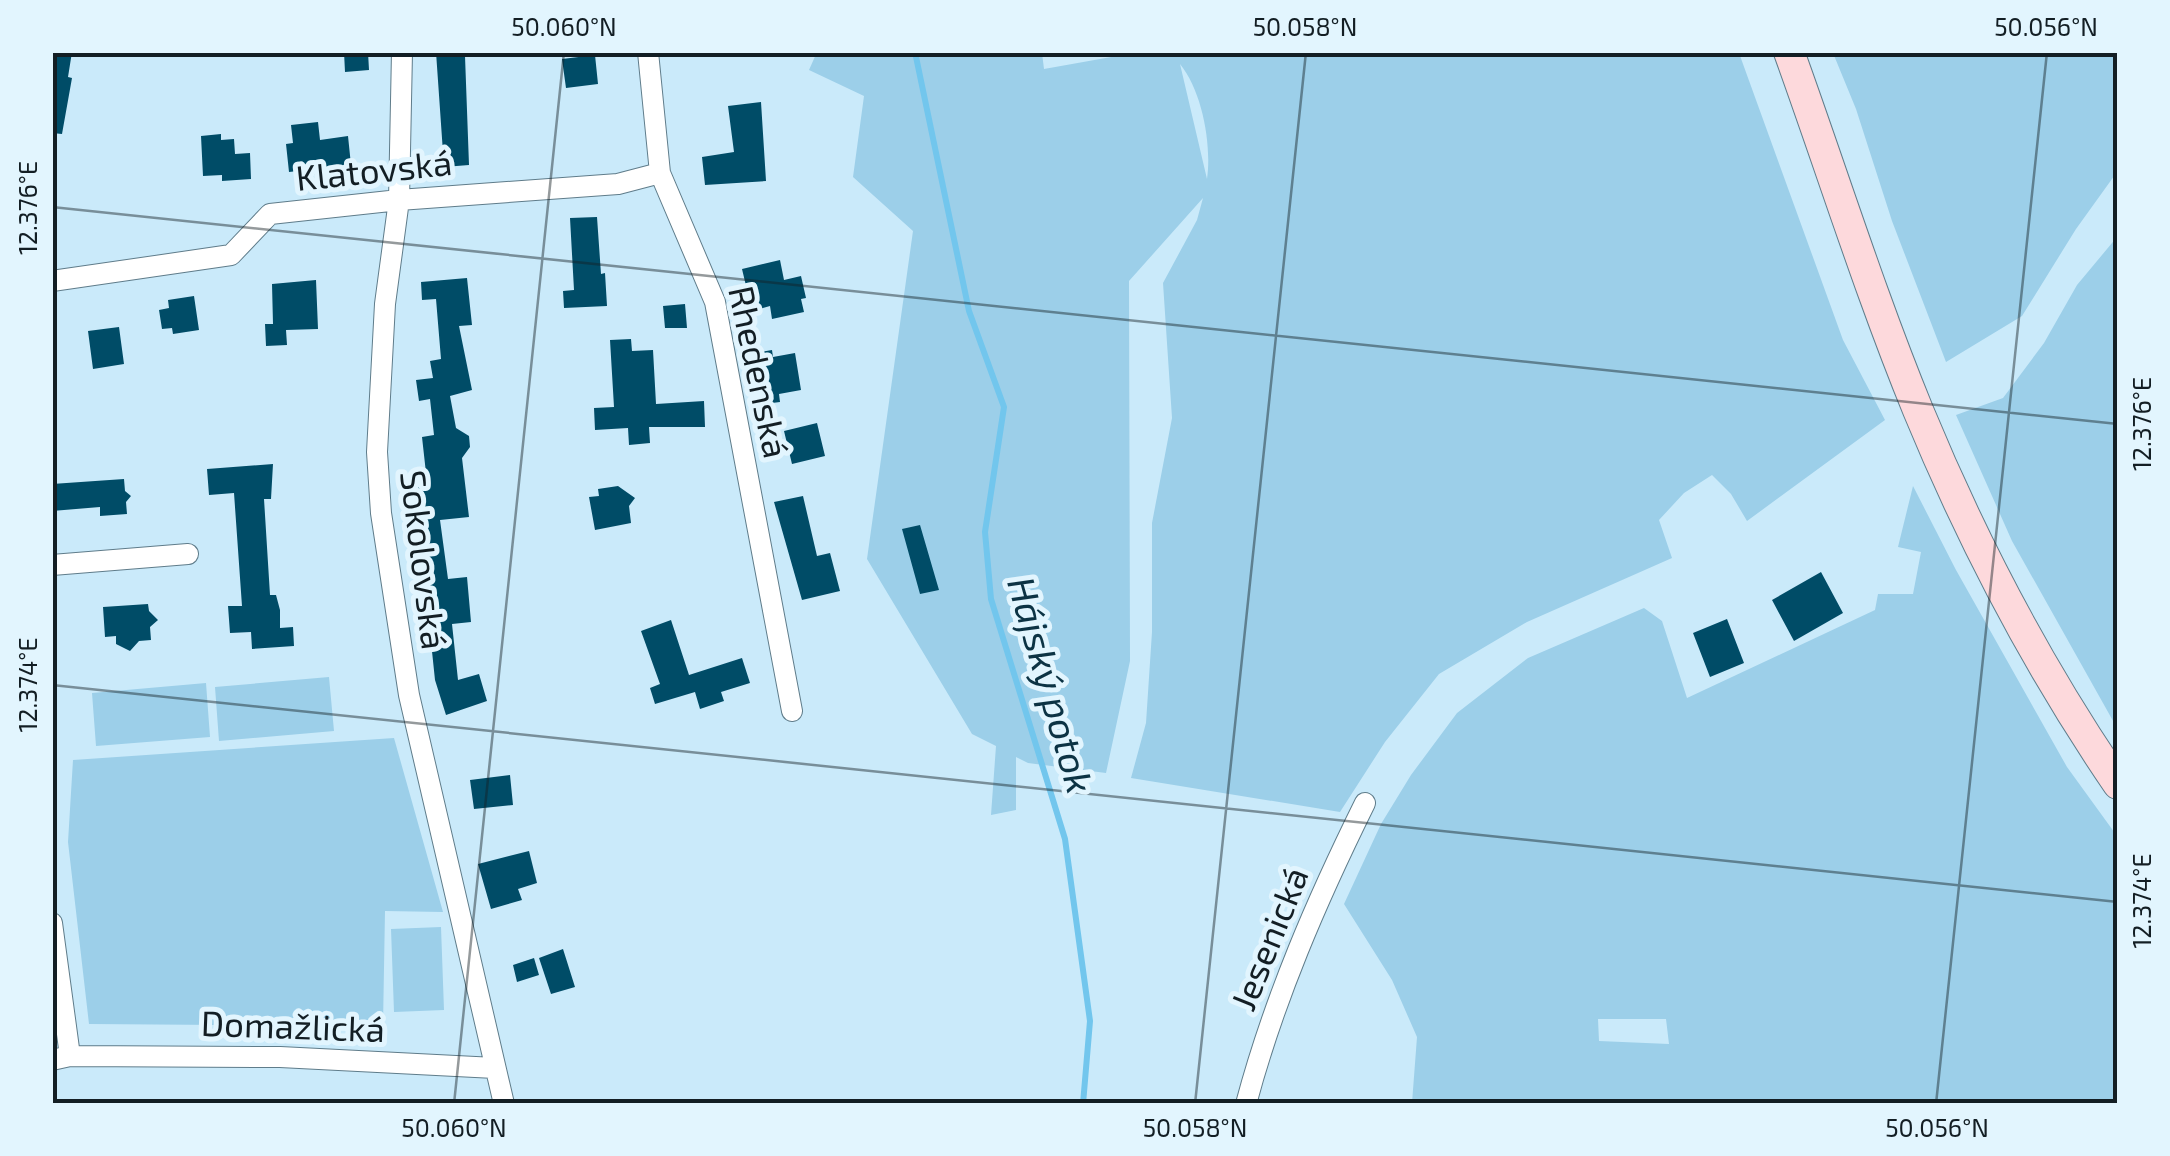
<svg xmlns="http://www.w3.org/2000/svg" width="2170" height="1156" font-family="'Exo 2',sans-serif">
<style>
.green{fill:#9ccfe9;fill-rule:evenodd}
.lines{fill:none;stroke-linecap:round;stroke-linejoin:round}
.stream{stroke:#72c6ed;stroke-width:6}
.building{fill:#004c67}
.street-casing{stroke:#5f7c8a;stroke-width:22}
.secondary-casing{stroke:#5f7c8a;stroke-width:32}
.street{stroke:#fff;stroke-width:20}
.secondary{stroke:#fdd9dc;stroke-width:30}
.ticks{fill:none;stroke:#131e24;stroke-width:2.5;stroke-opacity:0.45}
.labels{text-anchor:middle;stroke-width:10;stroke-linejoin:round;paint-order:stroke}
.street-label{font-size:35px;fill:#131e24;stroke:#e2f5fe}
.water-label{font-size:38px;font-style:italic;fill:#0c3344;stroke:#e2f5fe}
.neatline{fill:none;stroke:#131e24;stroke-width:4}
.ticks-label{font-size:25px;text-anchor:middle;fill:#131e24}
</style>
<rect width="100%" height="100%" fill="#caeafa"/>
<path class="green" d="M 817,52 L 1042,53 L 1044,69 L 1128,54 L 1125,52 L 1739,53 L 1843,340 L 1885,420 L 1747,521 L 1731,494 L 1712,475 L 1684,493 L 1659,520 L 1672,558 L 1527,622 L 1439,674 L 1385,742 L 1340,812 L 1131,778 L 1146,723 L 1152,632 L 1152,523 L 1172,418 L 1163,283 L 1197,220 L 1203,198 L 1129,281 L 1130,661 L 1106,773 L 1028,763 L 1016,757 L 1016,810 L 991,815 L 996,746 L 972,734 L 867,559 L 913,231 L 853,177 L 864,96 L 809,70 ZM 1180,64 C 1202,91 1212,144 1207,179 Z
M 1833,53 L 2117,53 L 2117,172 L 2076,229 L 2022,316 L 1946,362 L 1892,221 L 1856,109 Z
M 2117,237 L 2117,728 L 2012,541 L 1956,415 L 2003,398 L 2044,343 L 2077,285 Z
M 1913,486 L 1956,570 L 2067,767 L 2117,836 L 2117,1103 L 1412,1103 L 1417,1037 L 1392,980 L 1344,904 L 1381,824 L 1411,775 L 1457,713 L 1528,658 L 1644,608 L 1662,621 L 1687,698 L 1875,610 L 1878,594 L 1913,594 L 1921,552 L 1898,547 ZM 1598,1019 L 1666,1019 L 1669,1044 L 1599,1041 Z
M 329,677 L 334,731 L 219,741 L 215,687 Z
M 206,683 L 210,737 L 96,746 L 92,693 Z
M 394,738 L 443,912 L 385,911 L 383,1026 L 89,1024 L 68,842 L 73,760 Z
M 441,927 L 444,1010 L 394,1012 L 391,929 Z"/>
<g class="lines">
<path class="stream" d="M 915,52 L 969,311 L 1004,407 L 985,532 L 991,599 L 1065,839 L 1090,1021 L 1083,1104"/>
</g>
<path class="building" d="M 52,52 L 72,52 L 68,77 L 72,78 L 62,134 L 52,133 Z
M 344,52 L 368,52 L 369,70 L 345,72 Z
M 436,52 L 461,52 L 461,56 L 465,56 L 469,165 L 444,167 Z
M 595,55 L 598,84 L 566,88 L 562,59 Z
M 761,102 L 766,181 L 705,185 L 702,157 L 734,152 L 728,106 Z
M 318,122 L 320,140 L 348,136 L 351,165 L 334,167 L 335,172 L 308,175 L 307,170 L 289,172 L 286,144 L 293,143 L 291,125 Z
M 221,134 L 221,140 L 234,139 L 235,154 L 250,153 L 251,179 L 222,181 L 222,175 L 203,176 L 201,136 Z
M 597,217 L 601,274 L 605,273 L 607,306 L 564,308 L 563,291 L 574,290 L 570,218 Z
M 780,260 L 784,280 L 801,276 L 806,298 L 801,299 L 804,312 L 772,319 L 770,306 L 752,311 L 742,269 Z
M 467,278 L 472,325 L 459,326 L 472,390 L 450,396 L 456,428 L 469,436 L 470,447 L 462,458 L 469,517 L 440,520 L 448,579 L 467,577 L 471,622 L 452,624 L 458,680 L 479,674 L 487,701 L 446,715 L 435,680 L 416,498 L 419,498 L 417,483 L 427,482 L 422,437 L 434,435 L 430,399 L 419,401 L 416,380 L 433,378 L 430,361 L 441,359 L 436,299 L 422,300 L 421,282 Z
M 316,280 L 318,329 L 286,330 L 287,345 L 266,346 L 265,324 L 273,324 L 272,284 Z
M 194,296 L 199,330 L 173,334 L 172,328 L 162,329 L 159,310 L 169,308 L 168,300 Z
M 685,304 L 687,328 L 665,328 L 663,306 Z
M 119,327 L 124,364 L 93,369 L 88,331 Z
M 631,339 L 632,351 L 653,350 L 656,404 L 704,401 L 705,427 L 649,427 L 650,443 L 629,445 L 628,428 L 595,430 L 594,408 L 614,407 L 610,340 Z
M 772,350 L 773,357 L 795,353 L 801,390 L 779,394 L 780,402 L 757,405 L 749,354 Z
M 817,423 L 825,456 L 792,464 L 784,431 Z
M 273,464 L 271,499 L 264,499 L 270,595 L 276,595 L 280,610 L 280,628 L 293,627 L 294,646 L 252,649 L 251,632 L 230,633 L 228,606 L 242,606 L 234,493 L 209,495 L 207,469 Z
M 124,479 L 125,491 L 131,496 L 126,502 L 127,514 L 100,516 L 100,507 L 52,511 L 52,484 Z
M 618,486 L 635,498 L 629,506 L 631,523 L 595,530 L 589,497 L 599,496 L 598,489 Z
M 803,496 L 817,556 L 830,553 L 840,591 L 802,600 L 774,502 Z
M 920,525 L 939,590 L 920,594 L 902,529 Z
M 1821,572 L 1843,613 L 1794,641 L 1772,600 Z
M 148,604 L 149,611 L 158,620 L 150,627 L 151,640 L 139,641 L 130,651 L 116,644 L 116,636 L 105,637 L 103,607 Z
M 1727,619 L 1744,663 L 1710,677 L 1693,633 Z
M 671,620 L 689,675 L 742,658 L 750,683 L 721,692 L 724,701 L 700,709 L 695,692 L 655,704 L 650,688 L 660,684 L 641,631 Z
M 510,775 L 513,805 L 474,809 L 470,780 Z
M 529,851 L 537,883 L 518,889 L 522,900 L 491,909 L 478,864 Z
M 563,949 L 575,987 L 551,994 L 539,958 Z
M 534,958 L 539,975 L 517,982 L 513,965 Z"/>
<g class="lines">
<defs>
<path id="street" d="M 402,52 L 399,200 L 385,304 L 377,452 L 381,513 L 409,695 L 504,1104
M 648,52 L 660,173 L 715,302 L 792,711
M 52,281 L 231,255 L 270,214 L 399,200 L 618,184 L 660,173
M 52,565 L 188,554
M 52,923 L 70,1056
M 52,1060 L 70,1056 L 280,1057 L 495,1068
M 1246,1104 C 1274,999 1317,900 1365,803"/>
<path id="secondary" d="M 1789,52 C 1832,171 1870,293 1918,410 C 1972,541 2038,667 2118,784"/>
</defs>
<use href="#street" class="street-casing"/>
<use href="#secondary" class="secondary-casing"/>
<use href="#street" class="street"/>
<use href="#secondary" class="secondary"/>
</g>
<path class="ticks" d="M 52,207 L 2118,424M 52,685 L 2118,902M 454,1104 L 564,52M 1195,1104 L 1306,52M 1936,1104 L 2047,52"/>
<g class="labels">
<g class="street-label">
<text transform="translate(374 171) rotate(-6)" y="12">Klatovská</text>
<text transform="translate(758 372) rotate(78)" y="12">Rhedenská</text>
<text transform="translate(423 560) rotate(83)" y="12">Sokolovská</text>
<text transform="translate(1270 939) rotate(-68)" y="12">Jesenická</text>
<text transform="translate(293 1027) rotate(2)" y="12">Domažlická</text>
</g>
<g class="water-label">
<text transform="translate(1050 685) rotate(74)" y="13">Hájský potok</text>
</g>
</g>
<rect width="2170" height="1156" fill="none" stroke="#e2f5fe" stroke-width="110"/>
<rect x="55" y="55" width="2060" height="1046" class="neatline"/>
<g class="ticks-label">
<text x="564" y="36">50.060°N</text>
<text x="1305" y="36">50.058°N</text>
<text x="2046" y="36">50.056°N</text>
<text transform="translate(28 208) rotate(-90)" y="9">12.376°E</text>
<text transform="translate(2142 424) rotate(-90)" y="9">12.376°E</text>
<text transform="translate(28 685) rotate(-90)" y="9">12.374°E</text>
<text transform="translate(2142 901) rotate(-90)" y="9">12.374°E</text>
<text x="454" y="1137">50.060°N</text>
<text x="1195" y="1137">50.058°N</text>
<text x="1937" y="1137">50.056°N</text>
</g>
</svg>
